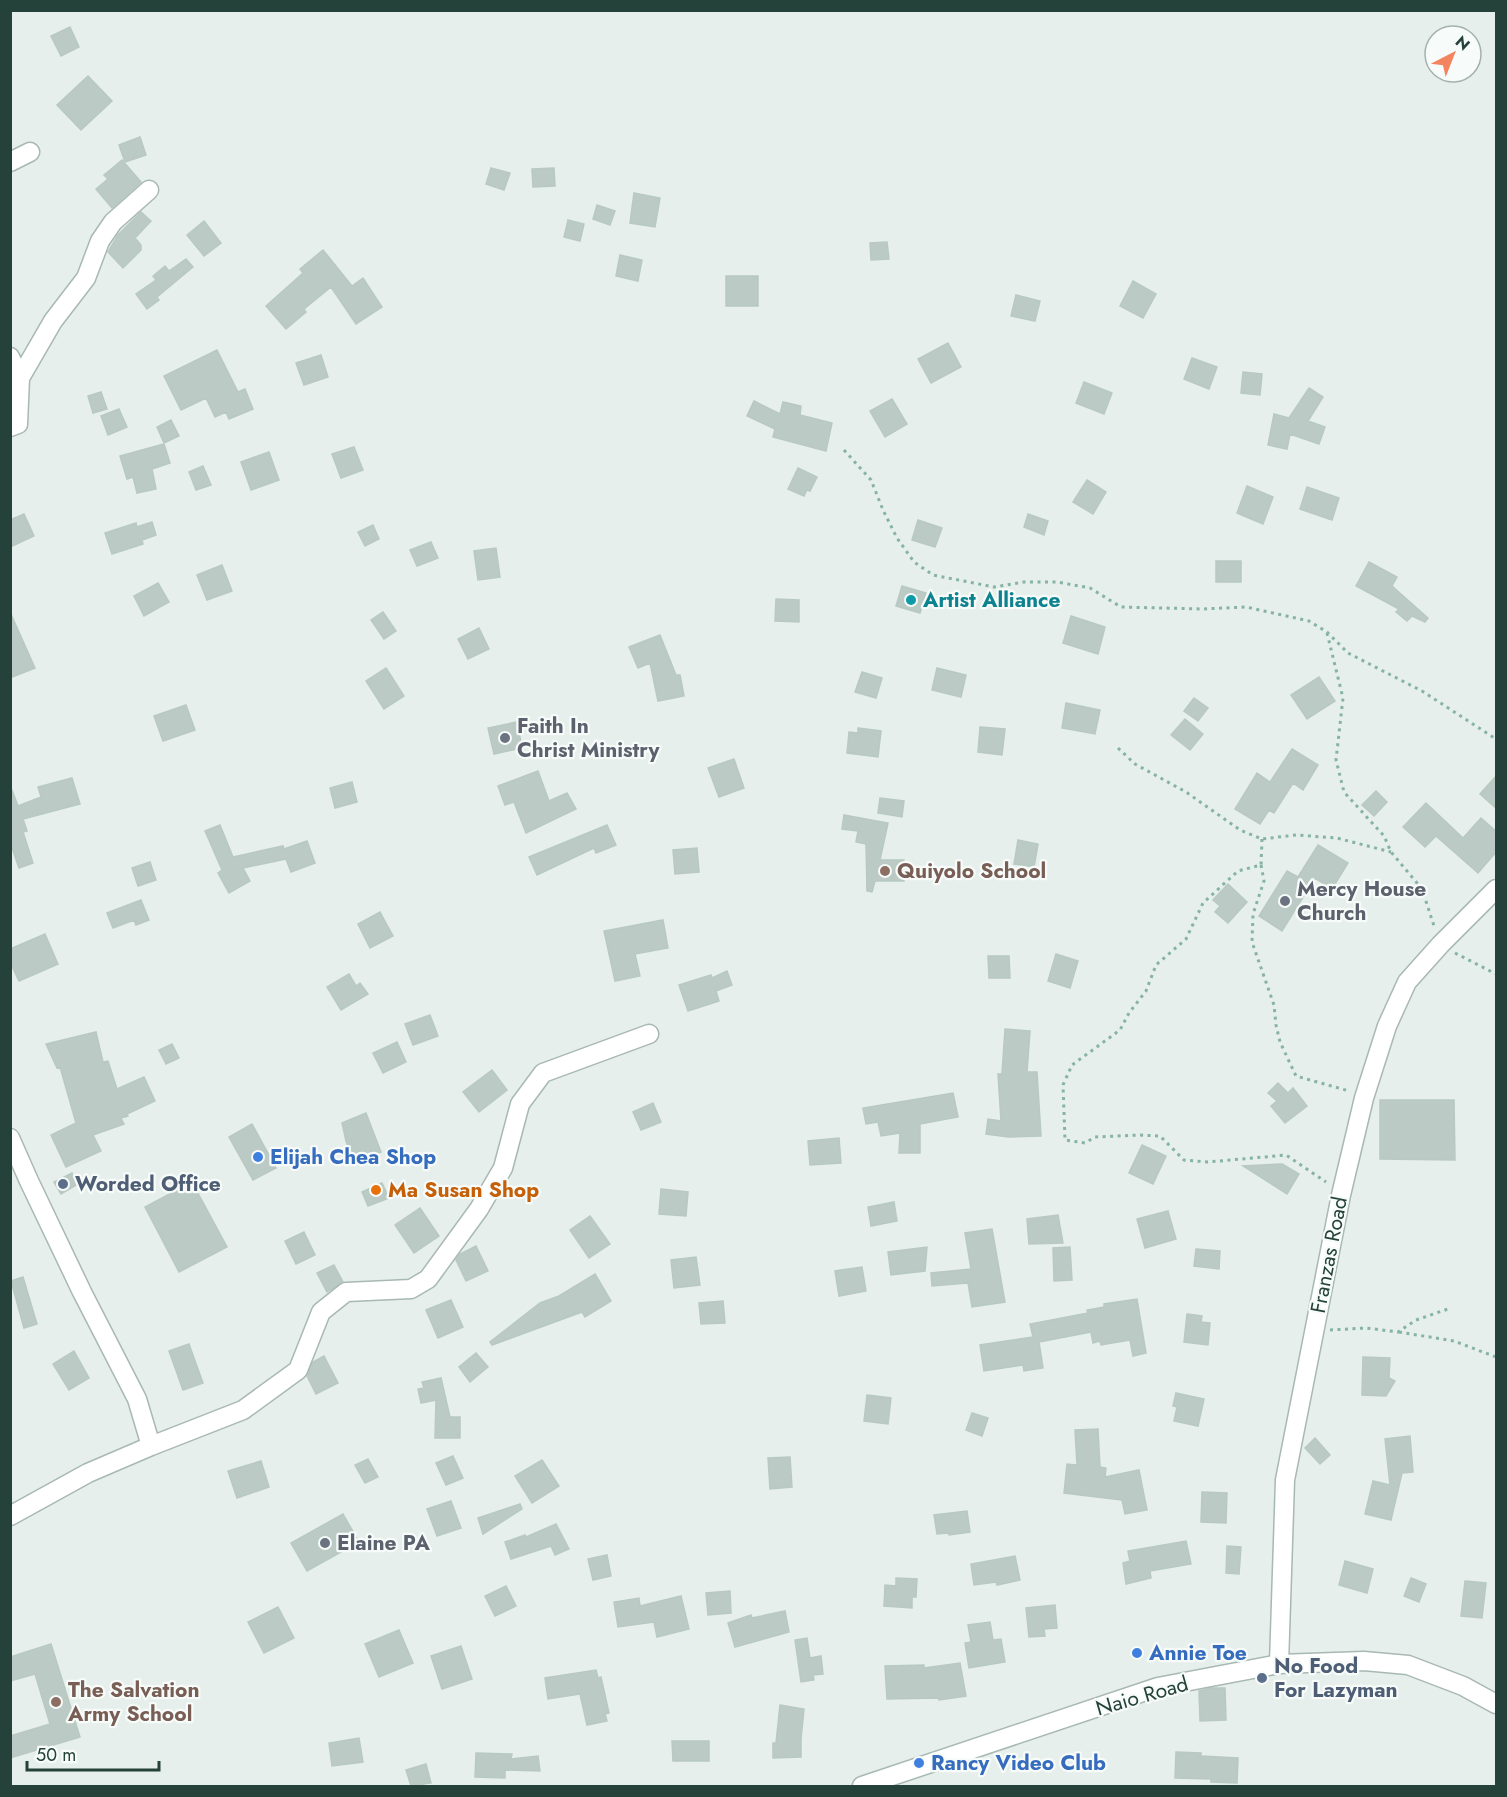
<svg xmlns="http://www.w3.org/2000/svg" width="1507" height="1797" font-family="Jost,sans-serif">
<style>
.building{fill:#bbcac4;stroke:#b8c9c2;stroke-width:1.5}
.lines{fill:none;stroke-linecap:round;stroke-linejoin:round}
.minor-casing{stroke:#a8b8b2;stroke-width:21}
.tertiary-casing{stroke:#a8b8b2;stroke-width:21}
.path{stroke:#86b3a5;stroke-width:3;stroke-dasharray:3 4.5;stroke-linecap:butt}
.minor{stroke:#fff;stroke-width:18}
.tertiary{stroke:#fff;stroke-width:18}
.culture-dot{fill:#0f9aa8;stroke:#f7fbf9;stroke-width:2}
.worship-dot{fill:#6b7280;stroke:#f7fbf9;stroke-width:2}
.education-dot{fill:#8d6e63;stroke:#f7fbf9;stroke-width:2}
.shop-dot{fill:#3f7fe0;stroke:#f7fbf9;stroke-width:2}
.service-dot{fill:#5c6f8a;stroke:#f7fbf9;stroke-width:2}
.food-dot{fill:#e8710a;stroke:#f7fbf9;stroke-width:2}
.labels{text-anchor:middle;stroke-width:4.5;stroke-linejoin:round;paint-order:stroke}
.culture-label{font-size:21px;font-weight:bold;fill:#0d838f;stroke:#f7fbf9;text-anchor:start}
.worship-label{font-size:21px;font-weight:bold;fill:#5b616d;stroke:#f7fbf9;text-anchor:start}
.education-label{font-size:21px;font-weight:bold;fill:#785e54;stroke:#f7fbf9;text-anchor:start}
.shop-label{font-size:21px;font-weight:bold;fill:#366cbe;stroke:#f7fbf9;text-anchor:start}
.service-label{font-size:21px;font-weight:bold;fill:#4e5e75;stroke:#f7fbf9;text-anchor:start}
.food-label{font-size:21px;font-weight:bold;fill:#c56008;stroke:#f7fbf9;text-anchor:start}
.street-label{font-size:21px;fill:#24423a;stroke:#f7fbf9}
</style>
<rect width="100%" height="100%" fill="#e6efeb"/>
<path class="building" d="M 70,27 L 79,47 L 61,56 L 51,36 Z
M 88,76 L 112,101 L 81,130 L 57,105 Z
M 140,137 L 146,155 L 125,162 L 119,145 Z
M 122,160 L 141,182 L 112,208 L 96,189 L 108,179 L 104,175 Z
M 491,168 L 510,173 L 504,190 L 486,184 Z
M 554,168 L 555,186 L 533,187 L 532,169 Z
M 634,193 L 660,198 L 655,227 L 630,223 Z
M 597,205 L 615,211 L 610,225 L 593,219 Z
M 141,212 L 151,221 L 135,238 L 141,245 L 141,250 L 123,268 L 108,252 L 118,235 Z
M 568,220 L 584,224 L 580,241 L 564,237 Z
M 204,221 L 221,243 L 204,256 L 187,235 Z
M 887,242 L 889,259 L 871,260 L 870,243 Z
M 323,250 L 352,286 L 363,278 L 382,307 L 356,324 L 331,287 L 304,309 L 306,312 L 286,329 L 266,306 L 303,273 L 300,269 Z
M 620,255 L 642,260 L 638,281 L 616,276 Z
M 186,259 L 193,267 L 157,297 L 159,300 L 147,309 L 136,294 L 156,280 L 153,276 L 165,266 L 169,271 Z
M 726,276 L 758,276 L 758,306 L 726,306 Z
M 1133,281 L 1156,294 L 1143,318 L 1120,306 Z
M 1016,295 L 1040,301 L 1035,321 L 1011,316 Z
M 948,343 L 961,367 L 931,383 L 918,359 Z
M 217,350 L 238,392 L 245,389 L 253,409 L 229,419 L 226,412 L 215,417 L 206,398 L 181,410 L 164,376 Z
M 321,355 L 328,377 L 304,385 L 296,363 Z
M 1192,358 L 1217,367 L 1209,389 L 1184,379 Z
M 1243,372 L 1262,374 L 1260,395 L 1241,393 Z
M 1084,382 L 1112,393 L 1104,414 L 1076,403 Z
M 1309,388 L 1323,397 L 1308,421 L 1325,427 L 1319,444 L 1290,434 L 1287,449 L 1268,445 L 1274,414 L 1289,418 Z
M 101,392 L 107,409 L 93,413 L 88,396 Z
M 892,399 L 907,424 L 885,437 L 870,411 Z
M 754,401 L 780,414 L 783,402 L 801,406 L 800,415 L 832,423 L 826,451 L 773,437 L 775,429 L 747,416 Z
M 119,409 L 127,427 L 108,435 L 101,416 Z
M 171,420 L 179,436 L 164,443 L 157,427 Z
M 164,444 L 170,463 L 152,469 L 156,489 L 137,493 L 133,477 L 127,479 L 120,456 Z
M 354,447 L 363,470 L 341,478 L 332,454 Z
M 269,452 L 279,480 L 251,490 L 241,462 Z
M 203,466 L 211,485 L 196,490 L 189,472 Z
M 798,468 L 817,477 L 810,491 L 807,490 L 804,496 L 788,489 Z
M 1087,480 L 1106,492 L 1093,514 L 1073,502 Z
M 1247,486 L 1273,497 L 1263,524 L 1237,513 Z
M 1307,487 L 1339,498 L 1332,520 L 1300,509 Z
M 24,514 L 34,536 L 10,547 L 10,520 Z
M 1028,514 L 1048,521 L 1044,535 L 1024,527 Z
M 918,520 L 942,528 L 935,547 L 912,540 Z
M 152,522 L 156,535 L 142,540 L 143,544 L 112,554 L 105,533 L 136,523 L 137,527 Z
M 373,525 L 379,539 L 365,546 L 358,532 Z
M 431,542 L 438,558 L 417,566 L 410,550 Z
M 496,548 L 500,577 L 478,580 L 474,551 Z
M 1216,561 L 1241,561 L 1241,582 L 1216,582 Z
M 1369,562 L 1397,577 L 1392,586 L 1428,618 L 1425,622 L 1412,616 L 1407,621 L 1396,612 L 1399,609 L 1356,586 Z
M 222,565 L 232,591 L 207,600 L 197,575 Z
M 158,583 L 169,602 L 144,616 L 134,596 Z
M 902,586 L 926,593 L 920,613 L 896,606 Z
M 776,599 L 799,600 L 799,622 L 775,621 Z
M 10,612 L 35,668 L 10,678 Z
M 383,612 L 396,631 L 384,639 L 371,620 Z
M 1071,616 L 1105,627 L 1098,654 L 1063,643 Z
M 479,628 L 489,649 L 468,659 L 458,639 Z
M 660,635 L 676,675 L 680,675 L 684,696 L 658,701 L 650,663 L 638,668 L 629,647 Z
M 386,668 L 404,696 L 384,709 L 366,681 Z
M 937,668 L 966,675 L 961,697 L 932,690 Z
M 862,672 L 882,678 L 876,698 L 855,692 Z
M 1319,677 L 1335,701 L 1307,719 L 1291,695 Z
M 1194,698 L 1208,708 L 1198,721 L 1184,711 Z
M 1066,703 L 1100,710 L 1095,734 L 1062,728 Z
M 186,705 L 195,730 L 163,741 L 154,716 Z
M 1185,719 L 1203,734 L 1190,750 L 1171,735 Z
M 517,722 L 522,748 L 494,754 L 488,728 Z
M 980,727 L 1005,729 L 1002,755 L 978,752 Z
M 858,728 L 881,731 L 878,757 L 847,753 L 849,732 L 858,733 Z
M 1292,749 L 1318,765 L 1303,790 L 1293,783 L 1274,813 L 1269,810 L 1260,824 L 1235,809 L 1257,773 L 1270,782 Z
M 734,759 L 744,788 L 719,797 L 708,768 Z
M 538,771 L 549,801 L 567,793 L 576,809 L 526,833 L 514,802 L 505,805 L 498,786 Z
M 1497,775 L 1497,809 L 1480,794 Z
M 72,778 L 80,804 L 23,819 L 27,831 L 23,832 L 33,863 L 19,868 L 10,842 L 10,790 L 12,790 L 18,806 L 41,797 L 38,787 Z
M 352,782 L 357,802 L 335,808 L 330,788 Z
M 1376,791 L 1387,802 L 1374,816 L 1362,805 Z
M 880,798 L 904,801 L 902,817 L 878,813 Z
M 1426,803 L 1463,838 L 1481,818 L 1497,832 L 1497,851 L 1478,873 L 1436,836 L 1425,847 L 1403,827 Z
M 844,815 L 888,823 L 880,860 L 904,860 L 904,881 L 875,881 L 872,892 L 867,891 L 866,844 L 856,842 L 858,831 L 842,829 Z
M 220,825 L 233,857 L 283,846 L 284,849 L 307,841 L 315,863 L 291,872 L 286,859 L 243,868 L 250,881 L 229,893 L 218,873 L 222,870 L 205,831 Z
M 607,825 L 616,845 L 596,853 L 594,848 L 537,875 L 529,857 Z
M 1018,840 L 1038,844 L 1034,867 L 1014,864 Z
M 1318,845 L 1348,863 L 1332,889 L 1315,878 L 1282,931 L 1259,916 L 1287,871 L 1298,877 Z
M 697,848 L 699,872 L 675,874 L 673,850 Z
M 150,862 L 156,880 L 138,886 L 132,868 Z
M 1228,884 L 1247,902 L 1228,923 L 1215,912 L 1220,906 L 1213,900 Z
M 141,900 L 149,920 L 136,925 L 134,920 L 113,928 L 107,913 Z
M 380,912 L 393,936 L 370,948 L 358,924 Z
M 663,920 L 668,948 L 635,954 L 640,976 L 615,981 L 604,931 Z
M 45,934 L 58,964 L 19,981 L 10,962 L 10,949 Z
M 1056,954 L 1078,961 L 1070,988 L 1048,981 Z
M 988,956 L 1009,956 L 1010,978 L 989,978 Z
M 727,971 L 732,985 L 716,991 L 719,1001 L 688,1011 L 679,985 L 711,975 L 712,978 Z
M 349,974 L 356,986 L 360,983 L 368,994 L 341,1010 L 327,987 Z
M 430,1015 L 438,1036 L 413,1045 L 405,1024 Z
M 1005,1029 L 1030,1031 L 1027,1072 L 1037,1072 L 1041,1136 L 1009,1137 L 986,1134 L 988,1119 L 1001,1121 L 998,1074 L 1002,1074 Z
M 96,1032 L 103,1062 L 108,1061 L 117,1089 L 144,1077 L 155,1101 L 127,1114 L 128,1116 L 121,1118 L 124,1124 L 93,1135 L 101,1151 L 66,1167 L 51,1135 L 76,1123 L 60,1067 L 57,1068 L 46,1044 Z
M 397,1042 L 406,1062 L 383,1073 L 373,1053 Z
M 172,1044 L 179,1058 L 166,1064 L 159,1050 Z
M 492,1070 L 507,1090 L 479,1112 L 463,1092 Z
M 1278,1083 L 1288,1093 L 1293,1088 L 1307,1106 L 1285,1123 L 1271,1106 L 1277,1101 L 1268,1093 Z
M 953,1093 L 958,1117 L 920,1124 L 920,1153 L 899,1153 L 900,1133 L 881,1136 L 878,1122 L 866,1124 L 863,1108 Z
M 1380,1100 L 1454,1100 L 1455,1160 L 1380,1159 Z
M 653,1103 L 661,1122 L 641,1130 L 633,1112 Z
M 366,1113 L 381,1152 L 354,1162 L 346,1141 L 342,1123 Z
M 252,1124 L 276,1168 L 253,1180 L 229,1137 Z
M 839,1138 L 841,1163 L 810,1165 L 808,1141 Z
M 1142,1145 L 1166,1156 L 1153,1184 L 1129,1173 Z
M 1282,1164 L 1299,1174 L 1287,1194 L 1243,1166 Z
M 72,1173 L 78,1184 L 61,1194 L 54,1182 Z
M 192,1182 L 227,1247 L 179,1272 L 145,1207 Z
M 382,1183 L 389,1198 L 368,1206 L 362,1192 Z
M 661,1189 L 688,1192 L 686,1216 L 659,1214 Z
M 894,1202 L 897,1221 L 871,1226 L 868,1207 Z
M 420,1208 L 439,1236 L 414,1253 L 395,1225 Z
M 1168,1211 L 1176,1239 L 1145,1248 L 1137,1219 Z
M 1058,1215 L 1063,1243 L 1029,1244 L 1027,1219 Z
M 590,1216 L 610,1244 L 589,1258 L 570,1230 Z
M 992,1229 L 1005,1302 L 972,1307 L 968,1283 L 932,1286 L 931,1273 L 971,1269 L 965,1233 Z
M 304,1232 L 315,1255 L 296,1264 L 285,1241 Z
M 476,1246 L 488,1271 L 466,1281 L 456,1260 L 460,1254 Z
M 927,1247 L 925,1271 L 891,1275 L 888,1252 Z
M 1070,1247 L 1072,1280 L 1054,1281 L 1053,1248 Z
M 1196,1249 L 1220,1251 L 1219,1269 L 1194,1266 Z
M 696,1257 L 700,1285 L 674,1288 L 671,1260 Z
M 334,1265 L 343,1282 L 327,1292 L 317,1273 Z
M 862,1267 L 866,1291 L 839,1296 L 835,1271 Z
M 595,1274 L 611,1301 L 585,1317 L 582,1312 L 492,1345 L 490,1342 L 540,1303 L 559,1296 Z
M 23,1277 L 37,1324 L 24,1328 L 11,1281 Z
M 1137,1299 L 1146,1353 L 1133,1356 L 1130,1340 L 1101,1345 L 1100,1341 L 1093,1343 L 1091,1332 L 1039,1342 L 1043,1368 L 1024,1371 L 1023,1365 L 984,1371 L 980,1345 L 1033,1337 L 1030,1324 L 1088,1313 L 1087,1310 L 1104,1307 L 1104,1304 Z
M 451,1300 L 463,1327 L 438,1338 L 426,1310 Z
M 723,1301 L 725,1323 L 701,1324 L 699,1303 Z
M 1187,1314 L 1202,1316 L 1201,1322 L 1210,1323 L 1208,1345 L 1184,1342 Z
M 189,1344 L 203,1383 L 183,1390 L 169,1351 Z
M 74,1351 L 89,1378 L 69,1390 L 53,1364 Z
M 476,1353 L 488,1367 L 470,1382 L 459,1367 Z
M 324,1356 L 338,1383 L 316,1394 L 307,1376 L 313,1362 Z
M 1363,1357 L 1390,1358 L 1389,1378 L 1395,1381 L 1386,1396 L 1362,1395 Z
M 441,1378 L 450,1417 L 460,1417 L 460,1438 L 435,1438 L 436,1400 L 421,1403 L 418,1389 L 424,1388 L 422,1382 Z
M 1176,1393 L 1204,1399 L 1198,1426 L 1174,1421 L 1177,1407 L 1173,1406 Z
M 867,1395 L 891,1398 L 888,1424 L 864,1421 Z
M 972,1413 L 988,1418 L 982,1436 L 966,1430 Z
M 1098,1429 L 1100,1467 L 1106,1468 L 1105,1477 L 1139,1470 L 1147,1510 L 1125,1514 L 1122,1500 L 1064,1493 L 1067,1464 L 1077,1465 L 1075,1430 Z
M 1410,1436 L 1413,1472 L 1402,1473 L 1391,1520 L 1365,1514 L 1373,1481 L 1390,1485 L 1385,1439 Z
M 1315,1438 L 1330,1455 L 1320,1464 L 1305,1448 Z
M 453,1456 L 463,1478 L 446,1485 L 436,1463 Z
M 790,1457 L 792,1487 L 770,1489 L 768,1458 Z
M 368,1459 L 378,1477 L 365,1483 L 355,1465 Z
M 542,1460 L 559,1486 L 532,1503 L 515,1476 Z
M 261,1461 L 269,1487 L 237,1498 L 228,1471 Z
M 1202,1492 L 1227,1493 L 1226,1523 L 1201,1522 Z
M 451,1501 L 461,1528 L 437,1536 L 427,1509 Z
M 520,1504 L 522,1509 L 483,1534 L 478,1518 Z
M 967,1511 L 970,1532 L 949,1535 L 949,1533 L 937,1534 L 934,1515 Z
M 343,1514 L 359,1542 L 307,1571 L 291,1543 Z
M 556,1524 L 569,1549 L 555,1555 L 551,1546 L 511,1559 L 505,1542 L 525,1535 L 526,1537 Z
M 1186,1541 L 1191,1564 L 1150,1571 L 1151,1578 L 1126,1584 L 1123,1563 L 1130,1561 L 1128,1551 Z
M 1227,1546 L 1241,1547 L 1239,1574 L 1226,1573 Z
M 607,1555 L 611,1576 L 593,1580 L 588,1559 Z
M 1015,1556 L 1020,1580 L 997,1585 L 996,1582 L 974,1585 L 971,1564 Z
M 1345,1561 L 1373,1569 L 1367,1593 L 1339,1585 Z
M 896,1578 L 917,1579 L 916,1597 L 912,1597 L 912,1608 L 884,1606 L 885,1585 L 896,1586 Z
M 1411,1578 L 1426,1584 L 1419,1602 L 1404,1596 Z
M 1465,1581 L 1486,1583 L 1482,1618 L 1461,1616 Z
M 506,1586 L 516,1606 L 495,1616 L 485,1596 Z
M 730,1591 L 731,1613 L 708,1615 L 706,1593 Z
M 681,1596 L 689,1629 L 657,1637 L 654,1622 L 618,1627 L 614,1602 L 639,1598 L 640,1606 Z
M 1055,1605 L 1057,1628 L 1044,1629 L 1045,1636 L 1029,1637 L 1026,1608 Z
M 278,1607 L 294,1638 L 264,1653 L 248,1622 Z
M 785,1611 L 789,1632 L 735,1647 L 728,1623 L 751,1615 L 752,1618 Z
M 990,1622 L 993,1640 L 1001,1639 L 1005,1662 L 969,1668 L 965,1643 L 971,1642 L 968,1625 Z
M 399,1630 L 413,1663 L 379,1677 L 365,1644 Z
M 807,1638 L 810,1658 L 821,1656 L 823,1674 L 813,1675 L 814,1680 L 801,1682 L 795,1640 Z
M 51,1644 L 80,1737 L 10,1758 L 10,1736 L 50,1724 L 35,1674 L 10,1681 L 10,1657 Z
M 461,1646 L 472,1679 L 442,1689 L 431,1656 Z
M 960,1663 L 966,1696 L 939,1700 L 938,1698 L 887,1699 L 885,1666 L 924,1665 L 924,1668 Z
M 596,1670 L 598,1678 L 601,1677 L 609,1713 L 605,1714 L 607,1721 L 587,1725 L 580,1694 L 548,1699 L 545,1678 Z
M 1211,1688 L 1225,1688 L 1226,1720 L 1200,1721 L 1199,1691 Z
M 780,1705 L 804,1709 L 801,1739 L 801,1757 L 773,1758 L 773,1743 L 776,1743 Z
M 359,1738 L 363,1762 L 332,1766 L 329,1743 Z
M 672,1741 L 709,1741 L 709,1761 L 673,1761 Z
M 1176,1752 L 1201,1753 L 1201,1756 L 1238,1758 L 1237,1783 L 1211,1782 L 1211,1779 L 1175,1778 Z
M 476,1753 L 512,1754 L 511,1759 L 538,1756 L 540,1771 L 505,1770 L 505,1778 L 475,1777 Z
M 426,1764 L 431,1783 L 411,1786 L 406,1770 Z"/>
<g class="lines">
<defs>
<path id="minor" d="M 10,162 L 30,152
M 10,357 L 20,378 L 18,424 L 10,427
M 20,378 L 53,321 L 86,278 L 100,241 L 113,222 L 149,190
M 10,1138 L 29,1181 L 82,1292 L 137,1399 L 151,1446
M 10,1516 L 88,1473 L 151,1446 L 243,1410 L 298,1370 L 321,1312 L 346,1292 L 411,1289 L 428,1279 L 479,1209 L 503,1168 L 520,1104 L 543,1073 L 649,1034
M 1279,1664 L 1285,1480 L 1341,1195 L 1364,1098 L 1387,1026 L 1407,982 L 1441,944 L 1496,889"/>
<path id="tertiary" d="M 862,1786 L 1158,1687 L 1279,1664 L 1364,1661 L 1408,1665 L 1463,1686 L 1496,1704"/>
</defs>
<use href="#minor" class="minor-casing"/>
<use href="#tertiary" class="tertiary-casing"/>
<path class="path" d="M 844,450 L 871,480 L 883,510 L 897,538 L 914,562 L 933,575 L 994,587 L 1024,582 L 1057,582 L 1090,588 L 1121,607 L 1203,609 L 1246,607 L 1309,621 L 1327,632 L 1348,653 L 1422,691 L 1496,739
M 1327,633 L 1343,698 L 1336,760 L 1344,792 L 1384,836 L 1391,852 L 1422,889 L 1434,926
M 1118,748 L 1135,764 L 1186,792 L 1240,830 L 1262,839 L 1296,835 L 1337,838 L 1391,852
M 1262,839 L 1261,865 L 1238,871 L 1203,903 L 1186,939 L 1156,965 L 1146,991 L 1129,1013 L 1120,1030 L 1072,1065 L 1063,1085 L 1065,1140 L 1085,1143 L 1095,1137 L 1139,1135 L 1160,1136 L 1184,1160 L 1208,1162 L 1286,1155 L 1326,1182
M 1261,865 L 1264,881 L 1253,914 L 1252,942 L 1274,1005 L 1276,1025 L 1280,1042 L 1296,1076 L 1349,1091
M 1455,953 L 1496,974
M 1330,1330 L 1366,1328 L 1398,1332 L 1416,1320 L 1448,1309
M 1399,1332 L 1454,1341 L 1496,1357"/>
<use href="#minor" class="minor"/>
<use href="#tertiary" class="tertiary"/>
</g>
<circle class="culture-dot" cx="911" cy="600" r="6"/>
<g class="worship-dot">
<circle cx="505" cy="738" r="6"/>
<circle cx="1285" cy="901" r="6"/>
<circle cx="325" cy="1543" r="6"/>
</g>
<g class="education-dot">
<circle cx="885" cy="871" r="6"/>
<circle cx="56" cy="1702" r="6"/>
</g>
<g class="shop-dot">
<circle cx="258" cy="1157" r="6"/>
<circle cx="1137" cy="1653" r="6"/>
<circle cx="919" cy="1763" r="6"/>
</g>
<g class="service-dot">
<circle cx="63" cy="1184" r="6"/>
<circle cx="1262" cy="1678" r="6"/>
</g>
<circle class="food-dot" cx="376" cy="1190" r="6"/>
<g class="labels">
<g class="culture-label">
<text x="923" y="607">Artist Alliance</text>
</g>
<g class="worship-label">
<text x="517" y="733">Faith In<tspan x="517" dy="24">Christ Ministry</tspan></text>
<text x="1297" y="896">Mercy House<tspan x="1297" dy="24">Church</tspan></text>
<text x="337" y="1550">Elaine PA</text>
</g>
<g class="education-label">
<text x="897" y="878">Quiyolo School</text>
<text x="68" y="1697">The Salvation<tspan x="68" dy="24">Army School</tspan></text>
</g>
<g class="shop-label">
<text x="270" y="1164">Elijah Chea Shop</text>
<text x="1149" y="1660">Annie Toe</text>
<text x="931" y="1770">Rancy Video Club</text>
</g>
<g class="service-label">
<text x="75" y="1191">Worded Office</text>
<text x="1274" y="1673">No Food<tspan x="1274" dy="24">For Lazyman</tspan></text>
</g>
<g class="food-label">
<text x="388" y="1197">Ma Susan Shop</text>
</g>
<g class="street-label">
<text transform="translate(1329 1255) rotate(-79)" y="7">Franzas Road</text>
<text transform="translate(1142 1696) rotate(-16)" y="7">Naio Road</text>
</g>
</g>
<rect width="1507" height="1797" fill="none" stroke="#24423a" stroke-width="24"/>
<g transform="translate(1453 54) rotate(42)"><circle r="28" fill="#f7fbf9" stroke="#a3b1ad" stroke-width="1.5"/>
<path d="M0-4.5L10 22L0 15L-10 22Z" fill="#f4845f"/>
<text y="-9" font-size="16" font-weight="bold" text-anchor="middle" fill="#24423a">N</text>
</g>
<path d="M27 1761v9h132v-9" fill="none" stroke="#24423a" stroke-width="3"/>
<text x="36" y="1761" font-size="18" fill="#24423a" stroke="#f7fbf9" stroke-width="4.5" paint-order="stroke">50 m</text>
</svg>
